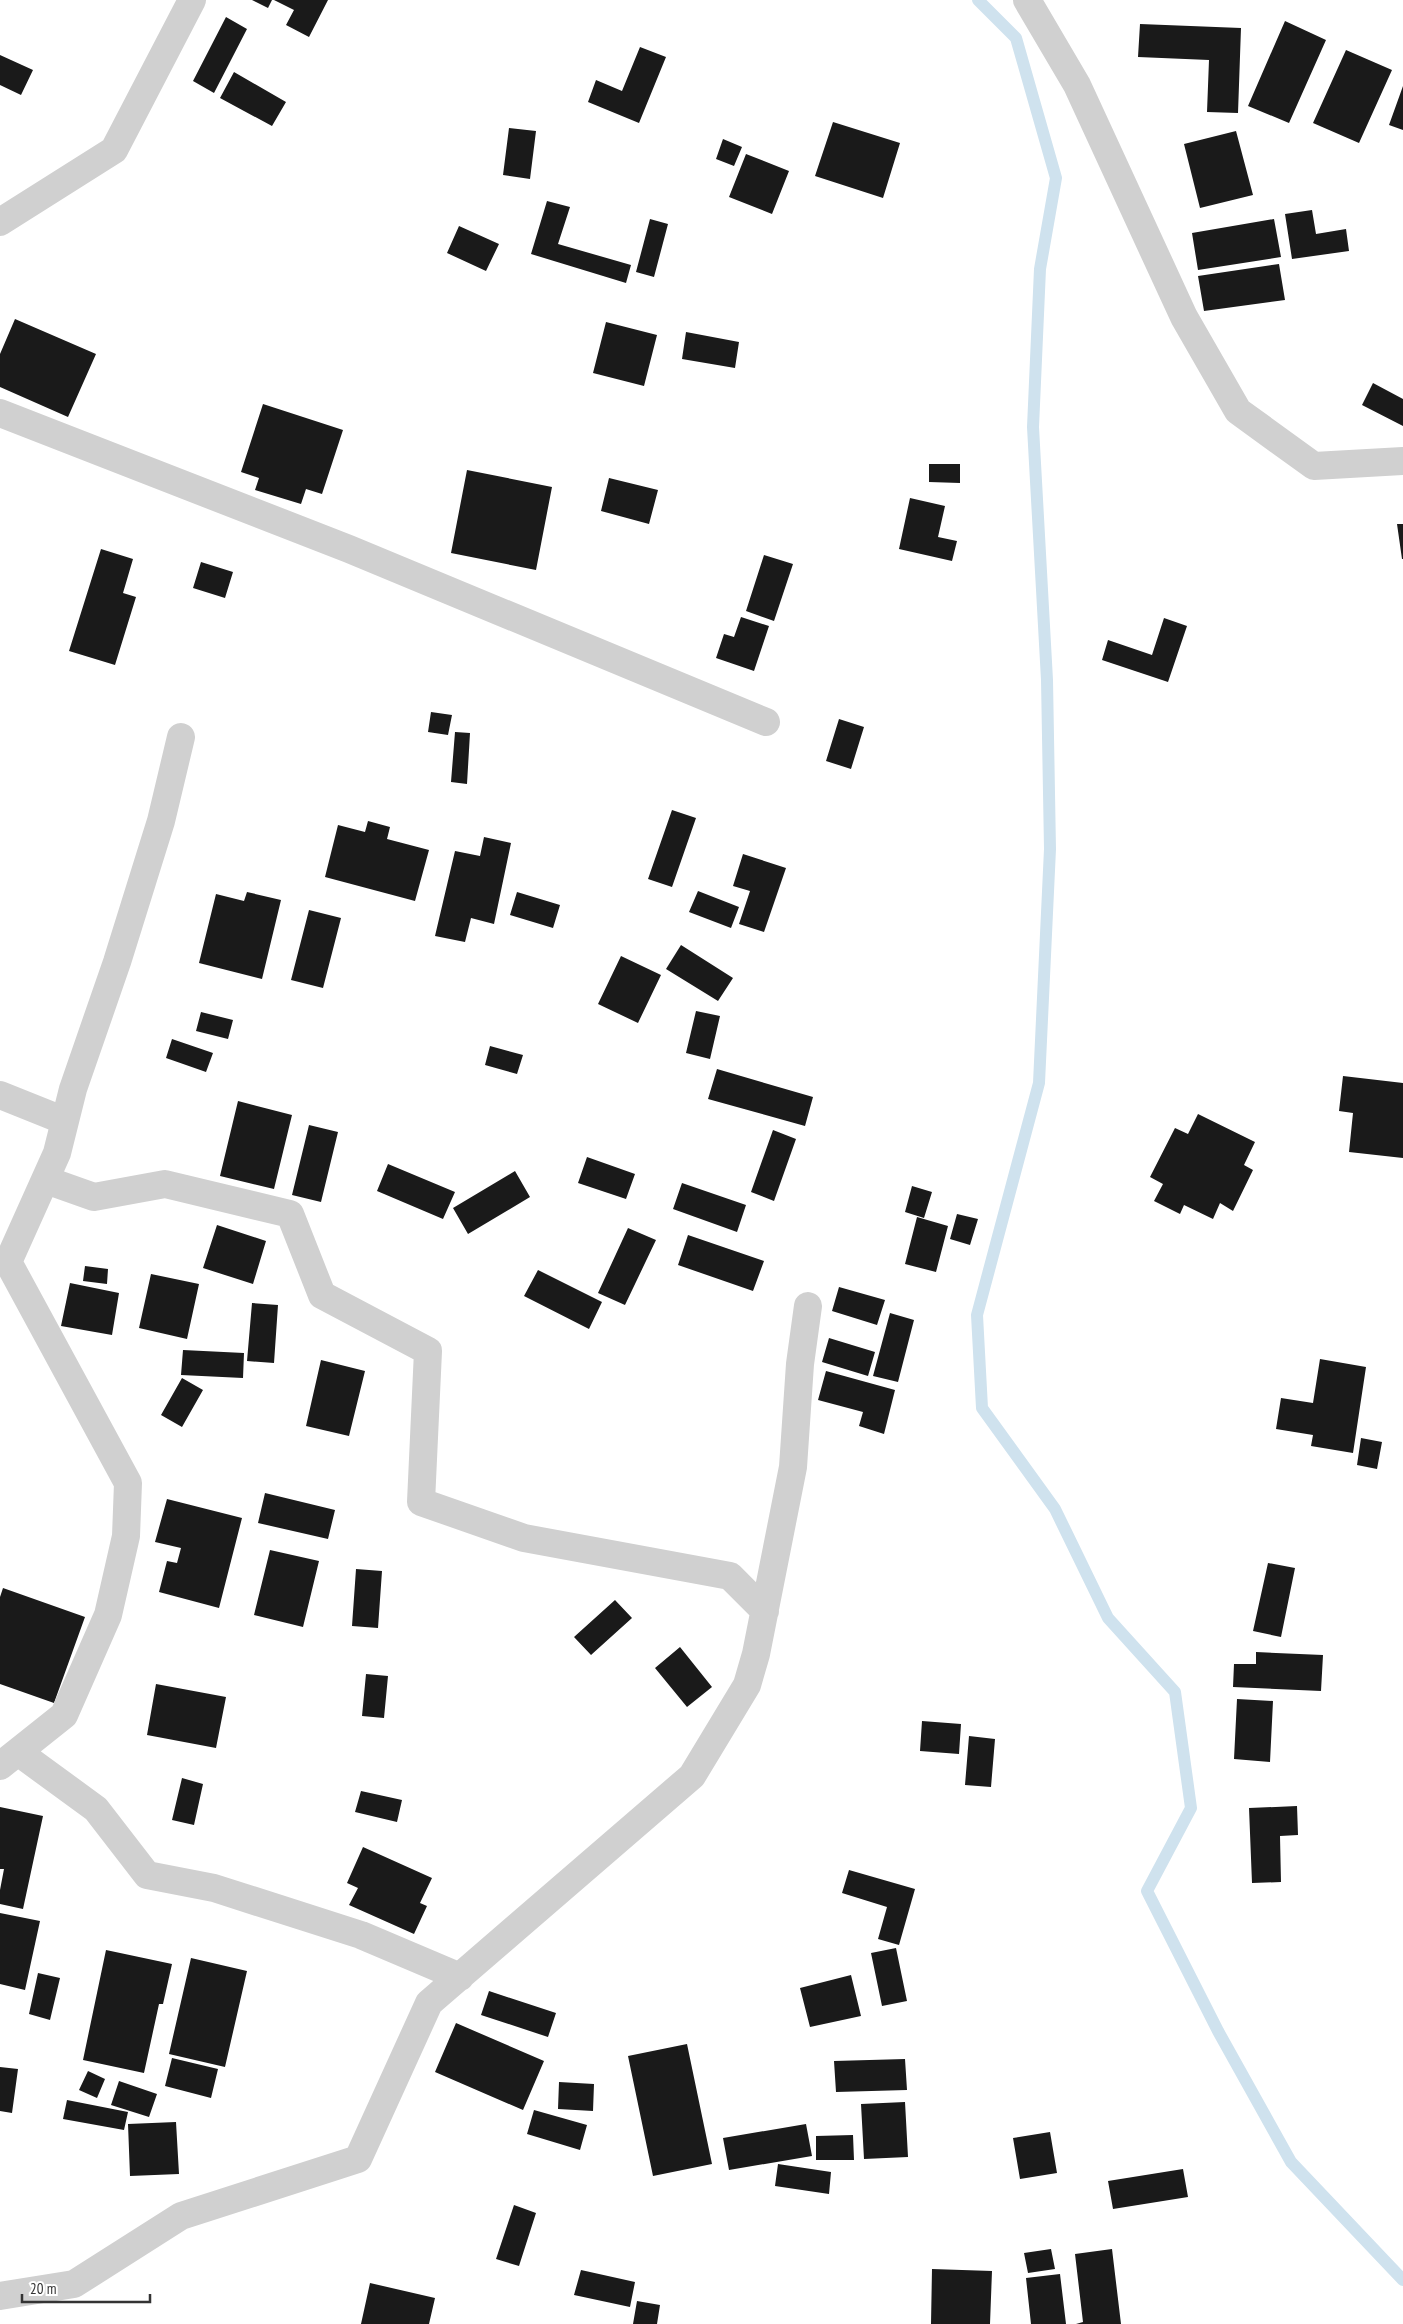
<svg xmlns="http://www.w3.org/2000/svg" width="1403" height="2324" font-family="'PT Sans Narrow',sans-serif">
<style>
.lines{fill:none;stroke-linecap:round;stroke-linejoin:round}
.stream{stroke:#cfe2ee;stroke-width:12}
.building{fill:#1a1a1a}
.minor{stroke:#d0d0d0;stroke-width:28}
</style>
<rect width="100%" height="100%" fill="#fff"/>
<g class="lines">
<path class="stream" d="M 978,0 L 1016,38 L 1056,178 L 1040,269 L 1033,427 L 1047,680 L 1050,849 L 1039,1083 L 977,1315 L 982,1408 L 1055,1509 L 1108,1618 L 1175,1692 L 1191,1808 L 1147,1891 L 1218,2031 L 1291,2162 L 1403,2280"/>
</g>
<path class="building" d="M 252,0 L 272,0 L 268,8 Z
M 274,0 L 328,0 L 309,37 L 286,25 L 294,10 Z
M 226,17 L 247,29 L 214,93 L 193,81 Z
M 1285,21 L 1326,40 L 1289,123 L 1248,106 Z
M 1140,24 L 1241,28 L 1238,113 L 1207,112 L 1209,60 L 1138,57 Z
M 640,47 L 666,57 L 639,123 L 588,102 L 596,80 L 622,91 Z
M 1346,50 L 1392,70 L 1359,143 L 1313,123 Z
M 0,55 L 33,70 L 21,95 L 0,85 Z
M 234,72 L 286,102 L 272,126 L 220,98 Z
M 1403,86 L 1403,130 L 1389,125 Z
M 833,122 L 900,143 L 883,198 L 815,176 Z
M 509,128 L 536,131 L 530,179 L 503,175 Z
M 1236,131 L 1253,195 L 1200,208 L 1184,144 Z
M 723,139 L 742,147 L 734,166 L 716,159 Z
M 746,154 L 789,171 L 772,214 L 729,197 Z
M 547,201 L 570,207 L 558,244 L 631,265 L 626,283 L 531,254 Z
M 1312,210 L 1316,234 L 1346,229 L 1349,251 L 1292,259 L 1285,214 Z
M 650,219 L 668,224 L 654,277 L 636,272 Z
M 1274,219 L 1281,257 L 1198,270 L 1192,233 Z
M 459,226 L 499,244 L 486,271 L 447,253 Z
M 1279,264 L 1285,300 L 1204,311 L 1198,276 Z
M 15,319 L 96,354 L 68,417 L 0,387 L 0,354 Z
M 606,322 L 657,335 L 644,386 L 593,373 Z
M 686,332 L 739,342 L 735,368 L 682,359 Z
M 1373,383 L 1403,399 L 1403,426 L 1362,405 Z
M 263,404 L 343,430 L 322,494 L 306,489 L 301,504 L 255,490 L 259,478 L 241,472 Z
M 929,464 L 960,464 L 960,483 L 929,482 Z
M 467,470 L 552,487 L 536,570 L 451,553 Z
M 609,478 L 658,490 L 649,524 L 601,511 Z
M 910,498 L 945,506 L 938,537 L 957,541 L 952,561 L 899,549 Z
M 1397,524 L 1403,524 L 1403,559 L 1402,559 Z
M 101,549 L 133,559 L 123,593 L 136,597 L 115,665 L 69,651 Z
M 764,555 L 793,564 L 774,621 L 746,611 Z
M 201,562 L 233,572 L 225,598 L 193,588 Z
M 741,617 L 769,626 L 754,671 L 716,658 L 724,634 L 734,637 Z
M 1164,618 L 1187,626 L 1168,682 L 1102,660 L 1108,640 L 1152,655 Z
M 431,712 L 452,715 L 448,735 L 428,732 Z
M 839,719 L 864,727 L 851,769 L 826,761 Z
M 455,732 L 470,733 L 467,784 L 451,782 Z
M 672,810 L 696,818 L 672,887 L 648,879 Z
M 368,821 L 390,827 L 387,839 L 429,850 L 415,901 L 325,877 L 338,825 L 365,832 Z
M 484,837 L 511,843 L 494,924 L 471,918 L 465,942 L 435,936 L 455,851 L 480,856 Z
M 743,854 L 786,868 L 764,932 L 739,924 L 750,891 L 733,886 Z
M 698,891 L 739,907 L 731,928 L 689,912 Z
M 247,892 L 281,900 L 262,979 L 199,963 L 216,894 L 244,901 Z
M 517,892 L 560,905 L 553,928 L 510,915 Z
M 309,910 L 341,918 L 323,988 L 291,980 Z
M 681,945 L 733,978 L 718,1001 L 666,969 Z
M 621,956 L 661,975 L 638,1023 L 598,1004 Z
M 696,1011 L 720,1016 L 710,1059 L 686,1053 Z
M 201,1012 L 233,1020 L 228,1039 L 196,1031 Z
M 172,1039 L 213,1053 L 206,1072 L 166,1058 Z
M 490,1046 L 523,1055 L 517,1074 L 485,1065 Z
M 717,1069 L 813,1097 L 805,1126 L 708,1099 Z
M 1343,1076 L 1403,1083 L 1403,1158 L 1349,1152 L 1353,1113 L 1339,1111 Z
M 238,1101 L 292,1115 L 274,1189 L 220,1176 Z
M 1198,1114 L 1255,1142 L 1244,1165 L 1253,1170 L 1233,1211 L 1220,1203 L 1213,1219 L 1184,1205 L 1180,1214 L 1154,1201 L 1163,1184 L 1150,1177 L 1175,1128 L 1188,1134 Z
M 309,1125 L 338,1132 L 321,1202 L 292,1195 Z
M 773,1130 L 796,1139 L 774,1201 L 751,1192 Z
M 587,1157 L 635,1174 L 626,1199 L 578,1183 Z
M 388,1164 L 455,1192 L 443,1219 L 377,1191 Z
M 515,1171 L 530,1197 L 468,1234 L 453,1208 Z
M 682,1183 L 746,1205 L 737,1232 L 673,1209 Z
M 912,1186 L 932,1192 L 924,1218 L 905,1212 Z
M 957,1214 L 978,1219 L 970,1245 L 950,1239 Z
M 917,1217 L 948,1226 L 936,1272 L 905,1264 Z
M 217,1225 L 266,1241 L 253,1284 L 203,1268 Z
M 628,1228 L 656,1240 L 625,1305 L 598,1293 Z
M 688,1235 L 764,1261 L 753,1291 L 678,1265 Z
M 85,1266 L 108,1269 L 107,1284 L 83,1281 Z
M 538,1270 L 602,1302 L 589,1329 L 524,1296 Z
M 151,1274 L 199,1284 L 187,1339 L 139,1328 Z
M 70,1283 L 119,1293 L 112,1335 L 61,1326 Z
M 839,1287 L 885,1300 L 877,1325 L 832,1311 Z
M 252,1303 L 278,1305 L 274,1363 L 247,1361 Z
M 890,1313 L 914,1320 L 898,1382 L 873,1376 Z
M 829,1338 L 875,1352 L 868,1376 L 822,1362 Z
M 183,1350 L 244,1353 L 243,1378 L 181,1375 Z
M 1320,1359 L 1366,1367 L 1353,1453 L 1311,1446 L 1313,1435 L 1276,1429 L 1281,1398 L 1313,1403 Z
M 321,1360 L 365,1371 L 349,1436 L 306,1426 Z
M 826,1371 L 895,1390 L 884,1434 L 859,1426 L 863,1412 L 818,1400 Z
M 182,1378 L 203,1390 L 182,1427 L 161,1415 Z
M 1361,1438 L 1382,1442 L 1377,1469 L 1357,1465 Z
M 265,1493 L 335,1510 L 328,1539 L 258,1523 Z
M 167,1499 L 242,1518 L 219,1608 L 159,1592 L 167,1561 L 177,1563 L 181,1548 L 155,1542 Z
M 270,1550 L 319,1561 L 303,1627 L 254,1615 Z
M 1268,1563 L 1295,1568 L 1281,1637 L 1253,1631 Z
M 356,1569 L 382,1571 L 378,1628 L 352,1626 Z
M 3,1588 L 85,1617 L 54,1703 L 0,1684 L 0,1597 Z
M 615,1600 L 632,1618 L 591,1655 L 574,1637 Z
M 680,1647 L 712,1687 L 687,1707 L 655,1668 Z
M 1256,1652 L 1323,1655 L 1321,1691 L 1233,1687 L 1234,1664 L 1256,1664 Z
M 366,1674 L 388,1676 L 384,1718 L 362,1716 Z
M 156,1684 L 226,1697 L 216,1748 L 147,1735 Z
M 1237,1699 L 1273,1701 L 1270,1762 L 1234,1759 Z
M 922,1721 L 961,1724 L 959,1754 L 920,1751 Z
M 969,1736 L 995,1739 L 991,1787 L 965,1785 Z
M 182,1778 L 203,1784 L 194,1825 L 172,1820 Z
M 361,1791 L 402,1800 L 397,1822 L 355,1812 Z
M 1297,1806 L 1298,1835 L 1280,1836 L 1281,1882 L 1252,1883 L 1249,1808 Z
M 0,1807 L 43,1816 L 23,1909 L 0,1904 L 0,1890 L 4,1869 L 0,1869 Z
M 363,1847 L 432,1878 L 420,1903 L 427,1906 L 414,1934 L 349,1905 L 358,1888 L 347,1883 Z
M 849,1870 L 915,1889 L 899,1945 L 878,1939 L 887,1907 L 842,1893 Z
M 0,1913 L 40,1921 L 25,1990 L 0,1984 Z
M 896,1948 L 907,2001 L 882,2006 L 871,1953 Z
M 106,1950 L 172,1964 L 163,2004 L 159,2004 L 144,2073 L 83,2060 Z
M 191,1958 L 247,1971 L 225,2067 L 169,2054 Z
M 38,1973 L 60,1978 L 50,2020 L 29,2014 Z
M 851,1975 L 861,2016 L 810,2027 L 800,1988 Z
M 489,1991 L 556,2013 L 548,2037 L 481,2015 Z
M 456,2023 L 544,2061 L 523,2110 L 435,2072 Z
M 687,2044 L 712,2164 L 653,2176 L 628,2056 Z
M 172,2058 L 218,2069 L 211,2098 L 165,2086 Z
M 905,2059 L 907,2090 L 836,2092 L 834,2061 Z
M 0,2067 L 18,2069 L 12,2113 L 0,2111 Z
M 88,2071 L 105,2079 L 97,2098 L 79,2090 Z
M 119,2081 L 157,2094 L 149,2117 L 111,2105 Z
M 559,2082 L 594,2084 L 593,2111 L 558,2109 Z
M 67,2100 L 128,2112 L 124,2130 L 63,2119 Z
M 905,2102 L 908,2157 L 864,2159 L 861,2104 Z
M 534,2110 L 587,2125 L 580,2150 L 527,2134 Z
M 176,2122 L 179,2174 L 130,2176 L 128,2124 Z
M 806,2124 L 812,2156 L 729,2170 L 723,2138 Z
M 1050,2132 L 1057,2173 L 1020,2179 L 1013,2138 Z
M 853,2135 L 854,2160 L 816,2160 L 816,2136 Z
M 778,2164 L 831,2172 L 829,2194 L 775,2186 Z
M 1183,2169 L 1188,2197 L 1113,2209 L 1108,2181 Z
M 514,2205 L 536,2213 L 519,2266 L 496,2259 Z
M 1051,2249 L 1055,2269 L 1028,2273 L 1024,2253 Z
M 1112,2249 L 1121,2324 L 1076,2324 L 1083,2322 L 1075,2254 Z
M 932,2269 L 992,2271 L 990,2324 L 931,2324 Z
M 581,2270 L 635,2282 L 630,2307 L 574,2295 Z
M 1060,2274 L 1066,2324 L 1031,2324 L 1026,2278 Z
M 370,2283 L 435,2298 L 429,2324 L 361,2324 Z
M 637,2301 L 660,2305 L 657,2324 L 633,2324 Z"/>
<g class="lines">
<path class="minor" d="M 1027,0 L 1077,85 L 1184,317 L 1238,411 L 1314,466 L 1403,461
M 0,222 L 114,150 L 192,0
M 0,413 L 349,549 L 766,722
M 0,1095 L 65,1121
M 46,1180 L 94,1197 L 165,1184 L 290,1214 L 322,1295 L 428,1351 L 421,1502 L 524,1538 L 730,1576 L 765,1611
M 18,1752 L 96,1809 L 147,1875 L 214,1888 L 361,1935 L 460,1977
M 0,1766 L 64,1715 L 108,1615 L 126,1536 L 128,1483 L 8,1262 L 57,1153 L 73,1089 L 117,962 L 161,821 L 181,737
M 0,2296 L 74,2284 L 181,2216 L 358,2159 L 429,2003 L 692,1776 L 747,1685 L 756,1654 L 793,1467 L 800,1364 L 808,1306"/>
</g>
<path d="M22 2294v8h128v-8" fill="none" stroke="#333333" stroke-width="2.5"/>
<text x="30" y="2294" font-size="15" fill="#333333" stroke="#ffffff" stroke-width="4" paint-order="stroke">20 m</text>
</svg>
